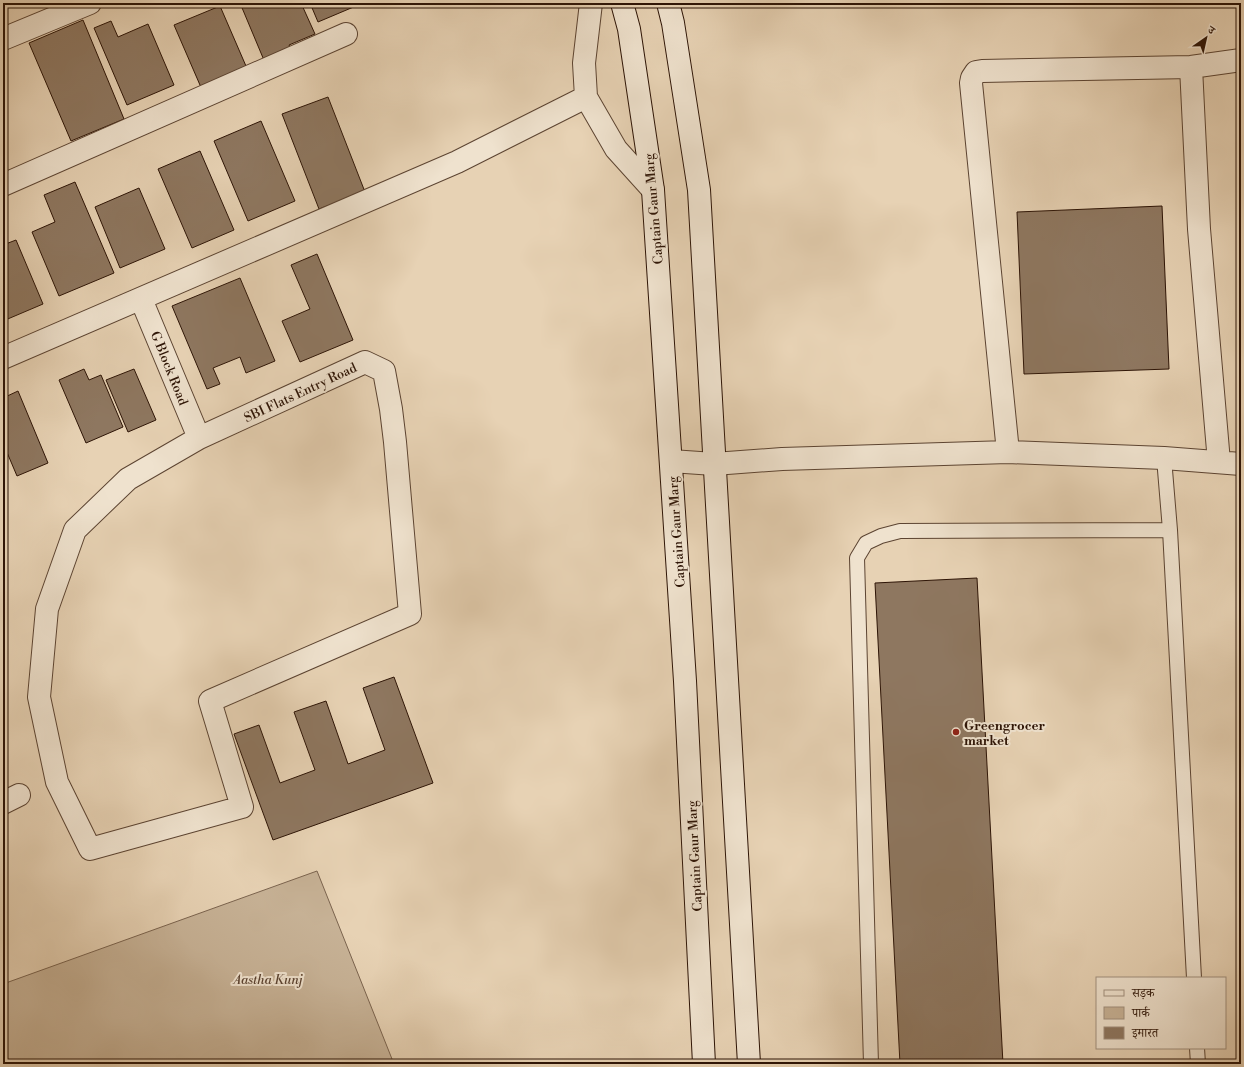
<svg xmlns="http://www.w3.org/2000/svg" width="1244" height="1067" font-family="'Libre Bodoni','Noto Serif Devanagari',serif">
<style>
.green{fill:#c7b296;stroke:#7a634e}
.building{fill:#8e7760;stroke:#2d1406}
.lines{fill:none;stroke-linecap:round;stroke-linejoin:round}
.lane-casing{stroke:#5c4432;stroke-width:16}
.street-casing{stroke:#5c4432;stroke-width:24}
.secondary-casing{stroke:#2d1406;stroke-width:24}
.lane{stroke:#efe2ce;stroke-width:14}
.street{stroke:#efe2ce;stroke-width:22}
.secondary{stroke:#efe2ce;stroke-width:22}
.poi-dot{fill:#8f2418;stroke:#efe2ce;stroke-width:1.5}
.labels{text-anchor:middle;stroke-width:4;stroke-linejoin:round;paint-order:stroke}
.street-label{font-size:13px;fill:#2d1406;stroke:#efe2ce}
.poi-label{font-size:13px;font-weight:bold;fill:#2d1406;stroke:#efe2ce;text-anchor:start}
.park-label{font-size:13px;font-style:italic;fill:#5b4331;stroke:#efe2ce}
</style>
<rect width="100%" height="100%" fill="#e7d2b4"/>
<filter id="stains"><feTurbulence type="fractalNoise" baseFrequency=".005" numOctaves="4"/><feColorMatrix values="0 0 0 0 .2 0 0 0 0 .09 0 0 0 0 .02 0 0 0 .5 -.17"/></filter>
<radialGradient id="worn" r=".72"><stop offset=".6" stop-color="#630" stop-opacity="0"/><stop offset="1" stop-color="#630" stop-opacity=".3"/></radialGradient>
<path class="green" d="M 317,871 L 394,1064 L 3,1064 L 3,984 Z"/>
<path class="building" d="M 240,3 L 301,3 L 315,34 L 289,45 L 293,53 L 266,65 Z
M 310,3 L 363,3 L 318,22 Z
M 220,6 L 249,73 L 203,92 L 174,25 Z
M 83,20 L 124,119 L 71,141 L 29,43 Z
M 111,21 L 118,37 L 148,24 L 174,85 L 127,105 L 94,28 Z
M 328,97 L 365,192 L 319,209 L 282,114 Z
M 261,121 L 295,201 L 248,221 L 214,141 Z
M 200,151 L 234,230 L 192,248 L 158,169 Z
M 75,182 L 114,273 L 59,296 L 32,232 L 55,222 L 44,195 Z
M 139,188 L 165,249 L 120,268 L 95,207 Z
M 1162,206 L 1169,369 L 1024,374 L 1017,212 Z
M 16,240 L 43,304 L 3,321 L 3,245 Z
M 317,254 L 353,340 L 300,362 L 282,321 L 310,309 L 291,265 Z
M 240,278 L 275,361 L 246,373 L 240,357 L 213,368 L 220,384 L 207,389 L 172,306 Z
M 84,369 L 89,380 L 101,375 L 123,427 L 86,443 L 59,380 Z
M 134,369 L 156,420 L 128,432 L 106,380 Z
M 18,391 L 48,463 L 17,476 L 3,443 L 3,398 Z
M 977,578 L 1003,1064 L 900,1064 L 875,583 Z
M 394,677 L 433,783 L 273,840 L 234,734 L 259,725 L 280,783 L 315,770 L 294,712 L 326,701 L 348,764 L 385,750 L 363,688 Z"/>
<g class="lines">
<defs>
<path id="lane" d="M 1164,458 L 1170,530 L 1194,978
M 1197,1048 L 1198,1064
M 871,1064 L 857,558 L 866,543 L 881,536 L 900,531 L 1170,530"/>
<path id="street" d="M 591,3 L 584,63 L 586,97 L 616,149 L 653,190
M 3,39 L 90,3
M 1191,67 L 1199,229 L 1219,462
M 3,185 L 346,34
M 141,299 L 199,438
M 3,358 L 457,162 L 586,97
M 365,362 L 384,371 L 391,409 L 395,442 L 410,614 L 210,701 L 242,807 L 90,849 L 57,782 L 39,697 L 47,609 L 75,530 L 128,479 L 199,438 Z
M 1008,452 L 971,83 L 972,78 L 976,72 L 982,71 L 1191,67 L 1241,60
M 671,461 L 714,464 L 782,459 L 1008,452 L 1164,458 L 1241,464
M 3,803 L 19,795"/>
<path id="secondary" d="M 622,3 L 629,29 L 653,190 L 685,681 L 704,1064
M 668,3 L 673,23 L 699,190 L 749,1064"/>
</defs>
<use href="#lane" class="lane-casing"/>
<use href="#street" class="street-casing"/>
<use href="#secondary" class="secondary-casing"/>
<use href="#lane" class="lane"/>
<use href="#street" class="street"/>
<use href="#secondary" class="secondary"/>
</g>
<circle class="poi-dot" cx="956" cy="732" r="4"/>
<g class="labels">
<g class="street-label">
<text transform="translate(653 209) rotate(-95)" y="5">Captain Gaur Marg</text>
<text transform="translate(170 368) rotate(68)" y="5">G Block Road</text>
<text transform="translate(300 392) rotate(-25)" y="5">SBI Flats Entry Road</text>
<text transform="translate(676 532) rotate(-94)" y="5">Captain Gaur Marg</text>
<text transform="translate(694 856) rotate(-93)" y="5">Captain Gaur Marg</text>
</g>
<g class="poi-label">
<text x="964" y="730">Greengrocer<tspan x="964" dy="15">market</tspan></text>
</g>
<g class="park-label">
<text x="268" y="984">Aastha Kunj</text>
</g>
</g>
<rect width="1244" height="1067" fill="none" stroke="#e7d2b4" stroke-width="16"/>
<rect x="4" y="4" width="1236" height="1059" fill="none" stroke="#2d1406" stroke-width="2"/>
<rect x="8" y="8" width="1228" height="1051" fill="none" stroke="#2d1406"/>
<rect x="1096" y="977" width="130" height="72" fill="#efe2ce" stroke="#a1907e"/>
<rect x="1104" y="990" width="20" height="6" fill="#efe2ce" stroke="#a1907e"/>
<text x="1132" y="997" font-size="12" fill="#2d1406">सड़क</text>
<rect x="1104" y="1007" width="20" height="12" fill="#c7b296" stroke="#a1907e"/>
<text x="1132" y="1017" font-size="12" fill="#2d1406">पार्क</text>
<rect x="1104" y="1027" width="20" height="12" fill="#8e7760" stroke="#a1907e"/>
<text x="1132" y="1037" font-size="12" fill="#2d1406">इमारत</text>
<g transform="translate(1206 38) rotate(34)" stroke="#efe2ce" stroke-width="3" paint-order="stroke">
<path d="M0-3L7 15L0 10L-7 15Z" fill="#2d1406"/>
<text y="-6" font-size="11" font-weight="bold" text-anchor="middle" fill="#2d1406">उ</text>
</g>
<rect width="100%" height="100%" filter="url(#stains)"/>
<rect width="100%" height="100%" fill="url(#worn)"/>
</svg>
